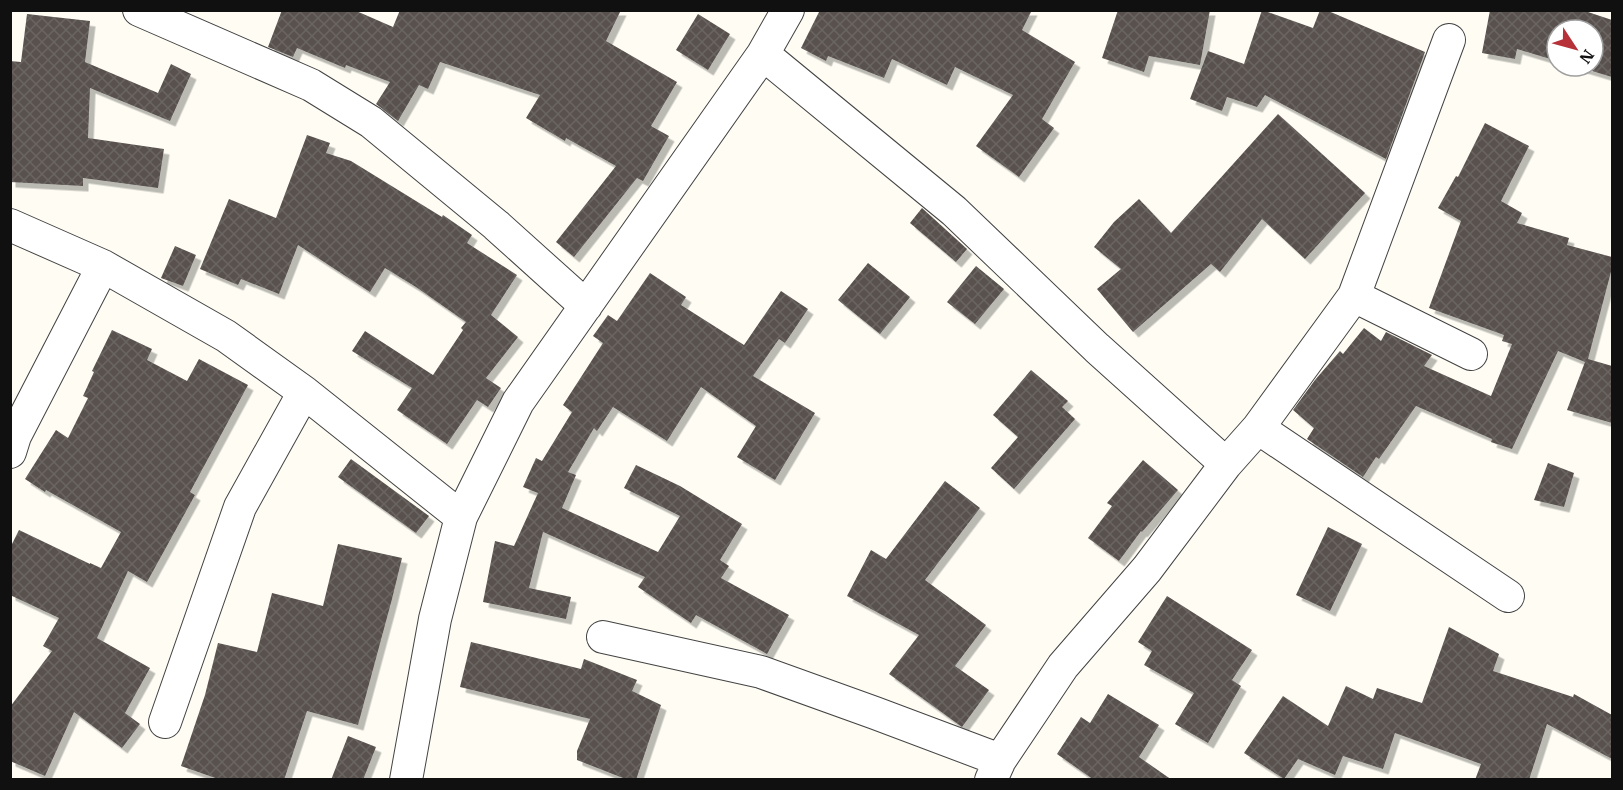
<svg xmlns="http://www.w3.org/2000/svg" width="1623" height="790" font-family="'IBM Plex Serif',serif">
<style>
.building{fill:url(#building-cross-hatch);filter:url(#shadow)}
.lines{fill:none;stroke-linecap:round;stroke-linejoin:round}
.street-casing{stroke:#434343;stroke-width:34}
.street{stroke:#fff;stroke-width:32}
</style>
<defs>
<pattern id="building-cross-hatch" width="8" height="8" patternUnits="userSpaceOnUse" patternTransform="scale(1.5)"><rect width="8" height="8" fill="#58514d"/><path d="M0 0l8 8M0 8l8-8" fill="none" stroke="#6b6562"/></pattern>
<filter id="shadow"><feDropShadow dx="5.5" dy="5.5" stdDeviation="0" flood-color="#0004"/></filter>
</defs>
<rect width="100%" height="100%" fill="#fefcf3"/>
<path class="building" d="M 282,10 L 354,10 L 393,27 L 400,10 L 621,10 L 606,41 L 677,82 L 651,126 L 669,136 L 643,181 L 637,178 L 574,257 L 556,242 L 616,166 L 566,138 L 565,141 L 526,118 L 540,95 L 440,62 L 428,89 L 419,85 L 398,121 L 376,104 L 390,82 L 346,65 L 345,68 L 297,48 L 293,57 L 268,47 Z
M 820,10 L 1032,10 L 1022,30 L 1075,62 L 1042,119 L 1054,128 L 1019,177 L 976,146 L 1013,95 L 955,67 L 947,85 L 892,59 L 884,78 L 828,56 L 826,61 L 801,48 Z
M 1118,10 L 1210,10 L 1200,65 L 1149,56 L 1144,72 L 1102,58 Z
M 1262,10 L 1313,28 L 1320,10 L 1326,10 L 1425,52 L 1386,159 L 1265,95 L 1257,107 L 1227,97 L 1222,111 L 1190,99 L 1208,51 L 1244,64 Z
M 1490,10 L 1582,10 L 1612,20 L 1612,77 L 1575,66 L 1593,66 L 1593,30 L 1557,30 L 1557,61 L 1517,49 L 1515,59 L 1482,53 Z
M 27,14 L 90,21 L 85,62 L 158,93 L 171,64 L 191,74 L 170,121 L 90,88 L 88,138 L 164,149 L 158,188 L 83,178 L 83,186 L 10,182 L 10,61 L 21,62 Z
M 698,14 L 730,34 L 708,70 L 676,50 Z
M 1278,114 L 1365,193 L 1305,259 L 1262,219 L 1220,272 L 1211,264 L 1133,332 L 1097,289 L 1121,269 L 1094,247 L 1114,222 L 1139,199 L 1171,233 Z
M 1485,123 L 1529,146 L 1501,201 L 1522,213 L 1517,223 L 1569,238 L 1567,245 L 1612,257 L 1612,268 L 1588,359 L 1612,366 L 1612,423 L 1567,410 L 1585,362 L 1558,351 L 1512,449 L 1491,442 L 1492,439 L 1416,406 L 1379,459 L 1376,457 L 1363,477 L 1307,439 L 1314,428 L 1293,410 L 1315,380 L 1340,351 L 1343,354 L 1364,328 L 1381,341 L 1386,332 L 1432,355 L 1424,366 L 1491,396 L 1512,344 L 1502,341 L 1504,335 L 1429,308 L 1461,221 L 1438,208 L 1456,176 L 1458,177 Z
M 307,135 L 330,143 L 326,153 L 351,161 L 442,217 L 443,215 L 472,235 L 467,243 L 517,275 L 491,315 L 518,337 L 486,378 L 501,388 L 488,407 L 477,400 L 447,444 L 397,410 L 412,388 L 352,351 L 365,331 L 433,375 L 463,330 L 461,328 L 466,322 L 416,287 L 385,268 L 370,292 L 298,245 L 279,294 L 241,279 L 238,285 L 200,269 L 229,199 L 276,218 Z
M 922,208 L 967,249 L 956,262 L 910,223 Z
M 175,246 L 196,255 L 183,286 L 161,278 Z
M 868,263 L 910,297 L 880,334 L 838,300 Z
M 976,266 L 1004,289 L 975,324 L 947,302 Z
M 650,273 L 686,297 L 681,305 L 744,345 L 781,291 L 808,309 L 785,343 L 779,339 L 753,376 L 815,413 L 775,480 L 737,457 L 756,426 L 701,387 L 667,441 L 613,407 L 597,431 L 594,428 L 568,472 L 576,475 L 562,508 L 658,552 L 680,516 L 624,488 L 636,465 L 680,486 L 742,524 L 720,560 L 729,566 L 721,578 L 789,615 L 767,654 L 696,615 L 691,623 L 638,587 L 645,577 L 543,532 L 529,588 L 571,597 L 566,619 L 483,602 L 495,541 L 514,546 L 538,493 L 523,487 L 536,458 L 542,461 L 572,412 L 563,405 L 603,343 L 593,336 L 608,315 L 617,321 Z
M 112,330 L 152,349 L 147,360 L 187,381 L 199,359 L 248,385 L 190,492 L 195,495 L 147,582 L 128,571 L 97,638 L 150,668 L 125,713 L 140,724 L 122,748 L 74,712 L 45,776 L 10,761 L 10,707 L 52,651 L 43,646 L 59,618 L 10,595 L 10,548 L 19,530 L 90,564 L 90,563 L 101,568 L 121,532 L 46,490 L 45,492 L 25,479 L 56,430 L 68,438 L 88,398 L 83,396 L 94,372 L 92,371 Z
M 1031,370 L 1068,401 L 1062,407 L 1075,419 L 1014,489 L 991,468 L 1018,437 L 993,415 Z
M 351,459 L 429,516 L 416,533 L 338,477 Z
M 1143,460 L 1178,490 L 1142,532 L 1141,531 L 1119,561 L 1088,538 L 1112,506 L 1107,503 Z
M 1548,463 L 1574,473 L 1564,507 L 1534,500 Z
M 945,481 L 980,508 L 925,580 L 986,625 L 955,666 L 989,690 L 962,727 L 889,674 L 919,635 L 847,596 L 871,550 L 886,559 Z
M 1328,527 L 1362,544 L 1330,611 L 1296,595 Z
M 338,544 L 402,558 L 392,599 L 358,725 L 307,711 L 284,780 L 221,780 L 181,766 L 205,695 L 218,643 L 257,652 L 272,593 L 323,606 Z
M 1167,596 L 1252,650 L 1232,680 L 1241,686 L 1208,743 L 1175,724 L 1194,693 L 1144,665 L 1152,651 L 1138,642 Z
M 1449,627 L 1499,654 L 1493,671 L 1573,697 L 1574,694 L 1612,715 L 1612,759 L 1547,724 L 1529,780 L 1475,780 L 1481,764 L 1395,733 L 1383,769 L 1343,756 L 1335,775 L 1298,759 L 1284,779 L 1244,753 L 1283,696 L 1328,726 L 1346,686 L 1373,699 L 1377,688 L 1422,703 Z
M 471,642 L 581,669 L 584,659 L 637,680 L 632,691 L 661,705 L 636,780 L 628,780 L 577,760 L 577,751 L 590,719 L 460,687 Z
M 1108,694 L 1159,725 L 1139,757 L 1172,780 L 1094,780 L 1057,754 L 1081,717 L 1090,723 Z
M 348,736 L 376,747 L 363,780 L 331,780 Z"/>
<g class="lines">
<defs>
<path id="street" d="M 139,10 L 311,85 L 371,122 L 496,225 L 586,306
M 763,54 L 954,211 L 1097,348 L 1226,464
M 10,225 L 103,266 L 226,336 L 304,392 L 461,517
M 1354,296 L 1471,354
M 1258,428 L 1508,596
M 10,452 L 15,436 L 103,266
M 603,637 L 761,672 L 875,713 L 1000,760
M 165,722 L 240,507 L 304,392
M 406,780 L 435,619 L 461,517 L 518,402 L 763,54 L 788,10
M 991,780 L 1000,760 L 1063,666 L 1147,569 L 1226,464 L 1258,428 L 1354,296 L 1449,40"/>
</defs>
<use href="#street" class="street-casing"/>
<use href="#street" class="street"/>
</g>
<rect width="1623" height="790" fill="none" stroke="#101010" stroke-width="24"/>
<g transform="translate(1575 48) rotate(126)"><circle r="28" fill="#ffffff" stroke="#9f9f9f" stroke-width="1.5"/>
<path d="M0-4.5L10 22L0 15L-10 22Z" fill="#b73139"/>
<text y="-9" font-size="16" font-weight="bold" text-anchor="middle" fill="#101010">N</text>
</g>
</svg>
